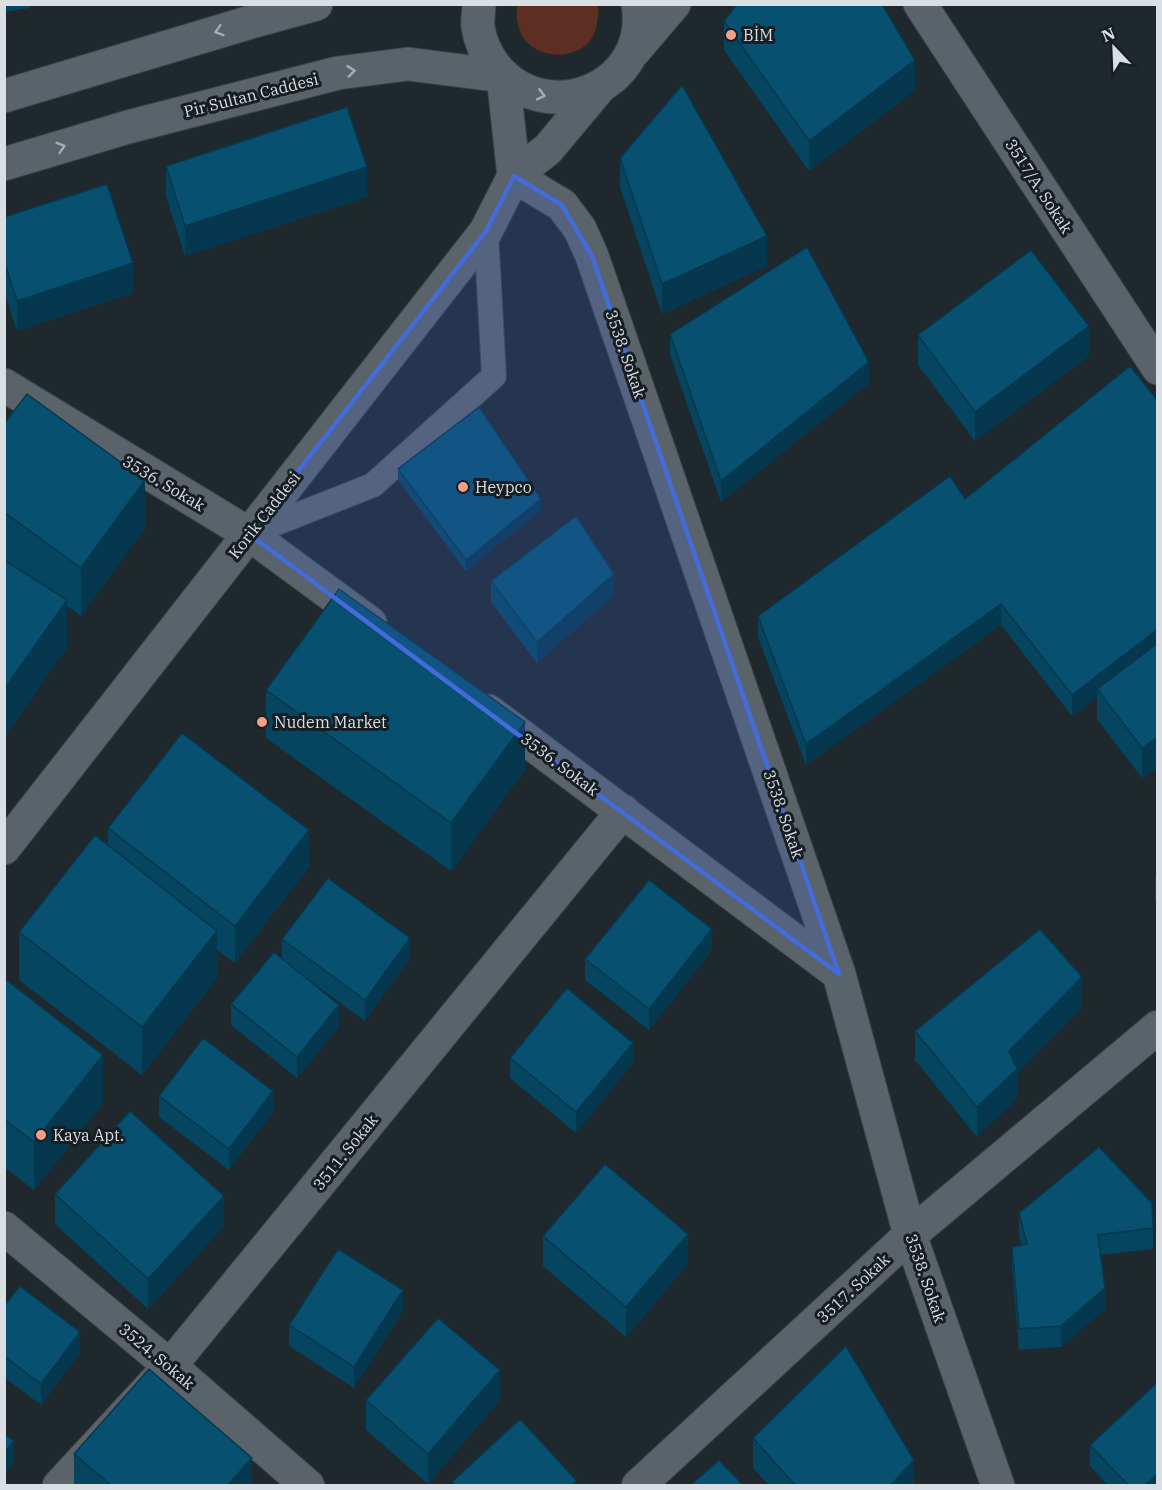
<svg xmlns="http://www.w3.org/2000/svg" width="1162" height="1490" font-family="'IBM Plex Serif',serif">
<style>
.green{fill:#5d2e22}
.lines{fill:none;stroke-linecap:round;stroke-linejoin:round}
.service-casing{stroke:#3b4246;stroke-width:26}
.minor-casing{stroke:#3b4246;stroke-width:35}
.secondary-casing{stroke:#3b4246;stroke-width:35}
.service{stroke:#596369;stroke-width:24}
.minor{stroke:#596369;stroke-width:33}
.secondary{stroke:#596369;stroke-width:33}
.wall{fill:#06455f}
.shaded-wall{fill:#05384e}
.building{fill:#07506f;stroke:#05384e;stroke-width:1.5}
.oneway{stroke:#a6adb2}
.marked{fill:#436bda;fill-opacity:0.2;stroke:#436bda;stroke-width:4.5;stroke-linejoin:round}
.poi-dot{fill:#f49e88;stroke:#161e23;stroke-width:2}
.labels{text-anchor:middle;stroke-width:6;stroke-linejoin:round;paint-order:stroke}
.poi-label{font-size:16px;fill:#d9dfe2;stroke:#161e23;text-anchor:start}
.street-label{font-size:16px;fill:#d9dfe2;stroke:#161e23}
</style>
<rect width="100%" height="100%" fill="#1f282d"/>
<path class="green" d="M 517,5 L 597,5 C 600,11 598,16 597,23 C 593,65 525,65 518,24 C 516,18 517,11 517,5 Z"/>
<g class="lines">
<defs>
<path id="service" d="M 249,534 L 373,485 L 494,376 L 486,231"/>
<path id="minor" d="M 920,4 L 1158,368
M 514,176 L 562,205 L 580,229 L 592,256 L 839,974 L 910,1235 L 998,1486
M 4,385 L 249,534 L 370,623
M 488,711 L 839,974
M 4,1228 L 170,1366 L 308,1486
M 59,1486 L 170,1366 L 623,811
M 638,1486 L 910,1235 L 1158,1027"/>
<path id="secondary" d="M 479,4 C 479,12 477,20 478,27 C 480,41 486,54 494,65 C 545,131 652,88 638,4
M 634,51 L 674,4
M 4,96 L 254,21 L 316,4
M 4,164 L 128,127 L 338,73 L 408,64 L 503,76 L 514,176
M 4,848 L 486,231 L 514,176 L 548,149 L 599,88"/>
</defs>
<use href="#service" class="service-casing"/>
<use href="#minor" class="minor-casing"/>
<use href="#secondary" class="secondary-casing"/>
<use href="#service" class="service"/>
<use href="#minor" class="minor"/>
<use href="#secondary" class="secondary"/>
</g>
<path class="wall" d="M 4,4 L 30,4 L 30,8 L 4,12 Z
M 724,21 L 915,90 L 809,171 L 724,50 Z
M 620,158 L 767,266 L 662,314 L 620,187 Z
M 166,166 L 367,197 L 185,256 L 166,196 Z
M 4,217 L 133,293 L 17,331 L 4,291 Z
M 670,334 L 869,383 L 721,502 L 670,355 Z
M 918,335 L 1089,356 L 975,441 L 918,365 Z
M 1158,401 L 1158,767 L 1142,778 L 1097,719 L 1097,697 L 1072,716 L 1001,625 L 806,765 L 758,637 L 758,616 L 965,499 Z
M 4,424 L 145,528 L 81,616 L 67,606 L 67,648 L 5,736 Z
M 398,469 L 541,510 L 466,571 L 398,480 Z
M 491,581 L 614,595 L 537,663 L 491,602 Z
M 266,690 L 525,770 L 451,871 L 266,738 Z
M 108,828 L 309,867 L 235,963 L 217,950 L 217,978 L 142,1075 L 19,980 L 19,932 L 108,845 Z
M 1158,876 L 1158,902 L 1155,899 L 1155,878 Z
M 282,939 L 410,959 L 365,1021 L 294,969 L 339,1026 L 297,1078 L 231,1025 L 231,1004 L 282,959 Z
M 712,950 L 649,1030 L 585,980 L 585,959 Z
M 4,978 L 103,1103 L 34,1190 L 4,1167 Z
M 1082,1007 L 1017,1074 L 1017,1099 L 977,1137 L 915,1060 L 915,1031 Z
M 510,1058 L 633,1063 L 576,1133 L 510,1078 Z
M 159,1096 L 273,1112 L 229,1170 L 159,1117 Z
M 1158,1116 L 1158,1139 L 1156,1138 L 1156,1117 Z
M 55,1194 L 224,1226 L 148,1309 L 55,1224 Z
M 1019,1213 L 1153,1228 L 1153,1249 L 1101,1255 L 1105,1309 L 1061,1347 L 1019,1350 L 1012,1268 L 1012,1247 L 1021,1245 L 1019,1234 Z
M 543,1236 L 688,1264 L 626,1337 L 543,1266 Z
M 4,1306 L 80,1353 L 41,1405 L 4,1377 Z
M 403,1311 L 354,1388 L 289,1346 L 289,1325 Z
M 366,1400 L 500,1400 L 428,1484 L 366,1430 Z
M 753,1438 L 914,1485 L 769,1485 L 753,1468 Z
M 1090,1445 L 1158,1485 L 1108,1485 L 1090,1466 Z
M 74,1454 L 252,1485 L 76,1485 L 74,1484 Z"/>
<path class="shaded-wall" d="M 915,60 L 915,90 L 809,171 L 809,141 Z
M 367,167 L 367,197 L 185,256 L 185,226 Z
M 767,236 L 767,266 L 662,314 L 662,284 Z
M 133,263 L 133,293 L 17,331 L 17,301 Z
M 1089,326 L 1089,356 L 975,441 L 975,412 Z
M 869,362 L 869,383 L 721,502 L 721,481 Z
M 145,480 L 145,528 L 81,616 L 81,568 Z
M 541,499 L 541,510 L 466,571 L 466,560 Z
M 614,574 L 614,595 L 537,663 L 537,642 Z
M 67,600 L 67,648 L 5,736 L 5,688 Z
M 1001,604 L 1001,625 L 806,765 L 806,744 Z
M 1158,629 L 1158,650 L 1097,689 L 1097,697 L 1072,716 L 1072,695 Z
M 525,722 L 525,770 L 451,871 L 451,823 Z
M 1158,737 L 1158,767 L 1142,778 L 1142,748 Z
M 309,830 L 309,867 L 235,963 L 235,926 Z
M 712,929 L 712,950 L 649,1030 L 649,1009 Z
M 217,931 L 217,978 L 142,1075 L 142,1027 Z
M 410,938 L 410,959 L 365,1021 L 365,1000 Z
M 1082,977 L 1082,1007 L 1017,1074 L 1017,1099 L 977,1137 L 977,1107 L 1009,1051 Z
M 339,1005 L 339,1026 L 297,1078 L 297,1057 Z
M 633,1043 L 633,1063 L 576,1133 L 576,1112 Z
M 103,1055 L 103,1103 L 34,1190 L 34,1142 Z
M 273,1091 L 273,1112 L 229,1170 L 229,1149 Z
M 224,1196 L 224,1226 L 148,1309 L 148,1279 Z
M 688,1234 L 688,1264 L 626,1337 L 626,1307 Z
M 1105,1288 L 1105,1309 L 1061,1347 L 1061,1326 Z
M 403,1290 L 403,1311 L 354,1388 L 354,1367 Z
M 80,1332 L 80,1353 L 41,1405 L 41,1384 Z
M 500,1370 L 500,1400 L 428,1484 L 428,1454 Z
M 14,1441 L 14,1462 L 4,1474 L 4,1453 Z
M 252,1458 L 252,1485 L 228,1485 Z
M 914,1460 L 914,1485 L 891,1485 Z
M 1158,1473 L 1158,1485 L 1145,1485 Z"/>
<path class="building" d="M 737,4 L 882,4 L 915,60 L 809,141 L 724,21 Z
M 682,85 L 767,236 L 662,284 L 620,158 Z
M 347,107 L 367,167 L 185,226 L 166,166 Z
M 107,184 L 133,263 L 17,301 L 4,261 L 4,217 Z
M 807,247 L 869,362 L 721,481 L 670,334 Z
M 1031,250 L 1089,326 L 975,412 L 918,335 Z
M 1130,366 L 1158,401 L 1158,629 L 1072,695 L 1001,604 L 806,744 L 758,616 L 950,476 L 965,499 Z
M 27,394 L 145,480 L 81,568 L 4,512 L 4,424 Z
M 479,407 L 541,499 L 466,560 L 398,469 Z
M 576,516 L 614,574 L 537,642 L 491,581 Z
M 4,560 L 67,600 L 5,688 L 4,688 Z
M 339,589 L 525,722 L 451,823 L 266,690 Z
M 1158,643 L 1158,737 L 1142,748 L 1097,689 Z
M 182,733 L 309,830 L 235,926 L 108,828 Z
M 95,835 L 217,931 L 142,1027 L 19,932 Z
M 328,878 L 410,938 L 365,1000 L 282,939 Z
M 649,880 L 712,929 L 649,1009 L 585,959 Z
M 1040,929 L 1082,977 L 1009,1051 L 1017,1069 L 977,1107 L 915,1031 Z
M 274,952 L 339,1005 L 297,1057 L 231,1004 Z
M 4,978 L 103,1055 L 34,1142 L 4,1119 Z
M 567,988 L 633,1043 L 576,1112 L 510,1058 Z
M 203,1038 L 273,1091 L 229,1149 L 159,1096 Z
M 130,1111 L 224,1196 L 148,1279 L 55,1194 Z
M 1099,1147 L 1152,1203 L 1153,1228 L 1098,1235 L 1105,1288 L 1061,1326 L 1019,1329 L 1012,1247 L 1027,1244 L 1019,1213 Z
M 605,1164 L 688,1234 L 626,1307 L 543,1236 Z
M 338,1249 L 403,1290 L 354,1367 L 289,1325 Z
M 20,1286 L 80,1332 L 41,1384 L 4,1356 L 4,1306 Z
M 438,1318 L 500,1370 L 428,1454 L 366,1400 Z
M 846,1346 L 914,1460 L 891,1485 L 795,1485 L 753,1438 Z
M 149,1369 L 252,1458 L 228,1485 L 111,1485 L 74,1454 Z
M 1158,1382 L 1158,1473 L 1145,1485 L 1128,1485 L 1090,1445 Z
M 520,1419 L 577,1481 L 571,1485 L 456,1485 L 452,1482 Z
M 4,1434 L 14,1441 L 4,1453 Z
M 719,1460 L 743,1485 L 691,1485 Z"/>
<defs><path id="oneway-chevron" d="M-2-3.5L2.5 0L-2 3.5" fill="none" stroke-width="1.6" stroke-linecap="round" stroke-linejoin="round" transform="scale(1.5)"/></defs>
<g class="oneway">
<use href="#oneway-chevron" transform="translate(219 31) rotate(163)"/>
<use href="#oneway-chevron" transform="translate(351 71) rotate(-7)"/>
<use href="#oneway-chevron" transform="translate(541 95) rotate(14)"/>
<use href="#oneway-chevron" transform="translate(61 147) rotate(-17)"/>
</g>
<path class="marked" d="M 514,176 L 562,205 L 592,256 L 839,974 L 249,534 L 486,231 Z"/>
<g class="poi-dot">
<circle cx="731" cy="35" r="6"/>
<circle cx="463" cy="487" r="6"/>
<circle cx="262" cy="722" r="6"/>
<circle cx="41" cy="1135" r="6"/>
</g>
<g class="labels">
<g class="poi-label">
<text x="743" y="41">BİM</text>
<text x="475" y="493">Heypco</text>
<text x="274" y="728">Nudem Market</text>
<text x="53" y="1141">Kaya Apt.</text>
</g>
<g class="street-label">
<text transform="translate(251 95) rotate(-14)" y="6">Pir Sultan Caddesi</text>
<text transform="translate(1039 186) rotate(57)" y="6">3517/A. Sokak</text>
<text transform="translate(626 354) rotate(71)" y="6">3538. Sokak</text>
<text transform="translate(164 483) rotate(31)" y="6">3536. Sokak</text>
<text transform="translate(264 515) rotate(-52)" y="6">Korik Caddesi</text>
<text transform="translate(560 764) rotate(37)" y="6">3536. Sokak</text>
<text transform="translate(784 814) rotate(71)" y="6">3538. Sokak</text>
<text transform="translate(345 1152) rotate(-51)" y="6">3511. Sokak</text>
<text transform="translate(926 1278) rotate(71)" y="6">3538. Sokak</text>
<text transform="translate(853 1288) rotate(-43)" y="6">3517. Sokak</text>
<text transform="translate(157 1356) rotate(40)" y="6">3524. Sokak</text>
</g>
</g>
<rect width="1162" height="1490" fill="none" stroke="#d9dfe2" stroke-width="12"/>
<g transform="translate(1114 48) rotate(337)" stroke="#161e23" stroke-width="4.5" paint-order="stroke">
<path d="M0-4.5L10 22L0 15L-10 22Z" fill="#d9dfe2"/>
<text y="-9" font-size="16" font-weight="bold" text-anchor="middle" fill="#d9dfe2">N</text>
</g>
</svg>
